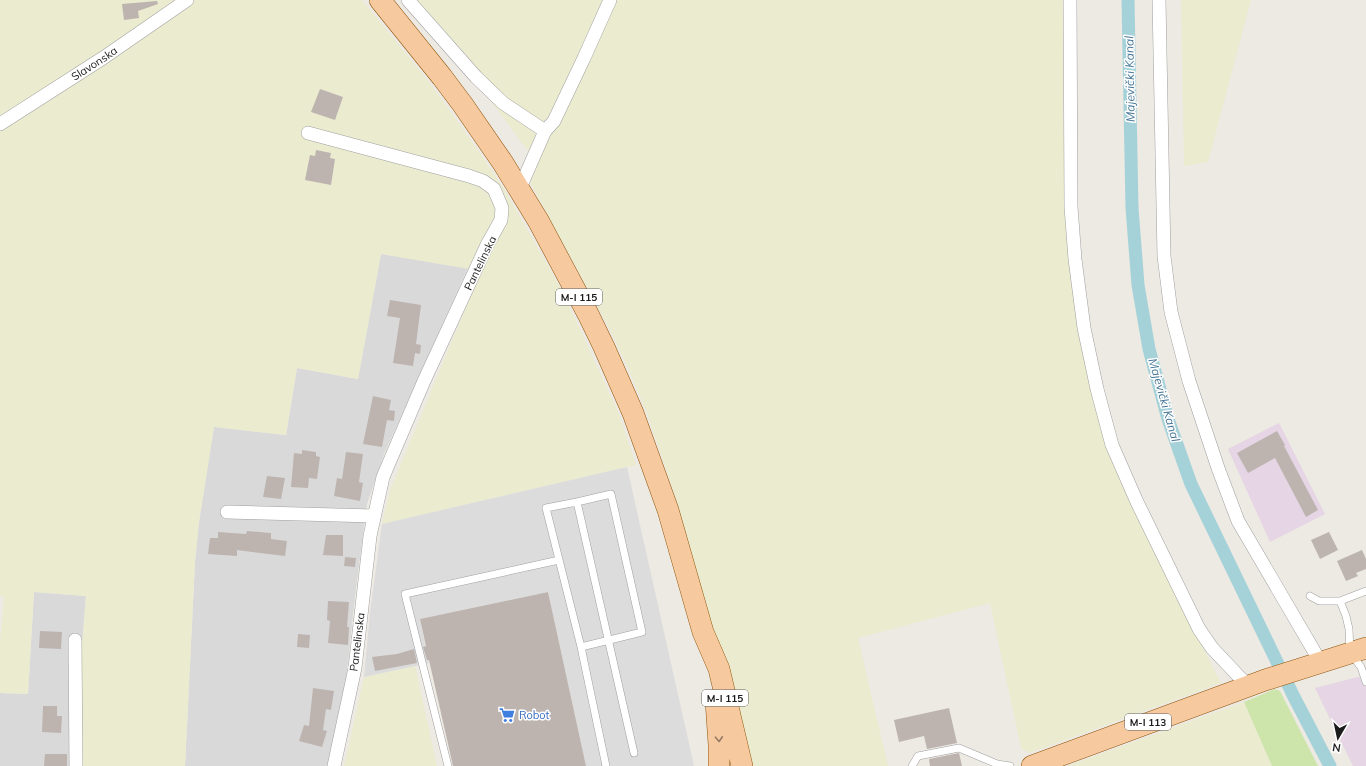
<svg xmlns="http://www.w3.org/2000/svg" width="1366" height="766" font-family="Mulish,sans-serif">
<style>
.residential{fill:#dad9da}
.industrial{fill:#e6d5e4}
.farmland{fill:#ebebcf}
.grass{fill:#cde5ab}
.parking{fill:#dcdcdc}
.lines{fill:none;stroke-linecap:round;stroke-linejoin:round}
.canal{stroke:#a5d2d9;stroke-width:13}
.building{fill:#bdb4b0}
.lane-casing{stroke:#a0a0a0;stroke-width:8}
.street-casing{stroke:#a0a0a0;stroke-width:14}
.primary-casing{stroke:#8c5509;stroke-width:22}
.lane{stroke:#fff;stroke-width:7}
.street{stroke:#fff;stroke-width:13}
.primary{stroke:#f6c99f;stroke-width:21}
.oneway{stroke:#947b64}
.labels{text-anchor:middle;stroke-width:3;stroke-linejoin:round;paint-order:stroke}
.shield{fill:#fff;stroke:#606060;stroke-width:1}
.shield-label{font-size:10px;font-weight:bold;fill:#1c1c1c}
.street-label{font-size:11px;fill:#1c1c1c;stroke:#fff}
.shop-label{font-size:11px;fill:#366cbe;stroke:#fff;text-anchor:start}
.water-label{font-size:12px;font-style:italic;fill:#497797;stroke:#fff}
</style>
<rect width="100%" height="100%" fill="#ede9e3"/>
<path class="residential" d="M 381,254 L 468,268 L 384,454 L 367,504 L 356,587 L 344,698 L 327,766 L 185,766 L 195,562 L 199,522 L 214,427 L 286,435 L 297,368 L 358,379 Z
M 34,592 L 86,596 L 72,766 L 0,766 L 0,693 L 28,694 Z"/>
<path class="industrial" d="M 1279,423 L 1325,514 L 1270,542 L 1228,449 Z
M 1366,675 L 1366,766 L 1353,766 L 1315,688 Z"/>
<path class="farmland" d="M 0,0 L 362,0 L 429,82 L 470,139 L 503,187 L 559,285 L 581,331 L 619,414 L 636,465 L 382,524 L 390,490 L 481,271 L 381,254 L 358,379 L 297,368 L 286,435 L 214,427 L 199,522 L 195,562 L 185,766 L 72,766 L 86,596 L 34,592 L 28,694 L 0,693 L 0,641 L 4,597 L 0,596 Z
M 412,0 L 1065,0 L 1063,114 L 1066,213 L 1070,268 L 1079,334 L 1093,395 L 1177,596 L 1221,683 L 1029,753 L 1021,748 L 990,603 L 858,638 L 888,766 L 749,766 L 713,638 L 689,543 L 675,496 L 646,411 L 627,366 L 610,330 L 532,186 L 530,179 L 537,163 L 435,26 Z
M 1181,0 L 1251,0 L 1208,162 L 1184,166 Z
M 415,666 L 437,766 L 344,766 L 364,677 Z
M 1244,702 L 1272,766 L 1067,766 Z"/>
<path class="grass" d="M 1275,689 L 1280,691 L 1318,766 L 1272,766 L 1244,702 Z"/>
<path class="parking" d="M 627,467 L 694,766 L 586,766 L 548,592 L 420,619 L 429,663 L 364,677 L 370,613 L 382,524 Z"/>
<g class="lines">
<path class="canal" d="M 1128,0 L 1132,208 L 1138,285 L 1149,349 L 1168,419 L 1191,484 L 1294,697 L 1330,766"/>
</g>
<path class="building" d="M 157,1 L 158,4 L 138,11 L 139,18 L 124,20 L 122,4 Z
M 320,89 L 343,97 L 335,120 L 311,112 Z
M 316,150 L 331,153 L 330,158 L 335,159 L 331,185 L 305,180 L 310,155 L 315,156 Z
M 390,300 L 421,305 L 416,344 L 421,345 L 420,354 L 415,353 L 413,366 L 393,363 L 400,318 L 387,316 Z
M 373,396 L 391,400 L 389,410 L 395,411 L 394,421 L 387,420 L 382,447 L 363,444 Z
M 1277,431 L 1285,445 L 1284,446 L 1318,510 L 1306,517 L 1275,458 L 1248,473 L 1237,453 Z
M 302,450 L 316,452 L 316,456 L 320,457 L 317,479 L 309,478 L 308,488 L 291,487 L 294,453 L 302,454 Z
M 346,452 L 363,454 L 359,482 L 363,483 L 360,501 L 334,496 L 337,478 L 342,479 Z
M 267,476 L 285,478 L 281,499 L 263,497 Z
M 247,531 L 271,533 L 271,539 L 287,541 L 285,556 L 237,550 L 237,556 L 208,554 L 210,538 L 218,538 L 218,532 L 246,534 Z
M 1329,532 L 1338,550 L 1320,559 L 1311,540 Z
M 326,535 L 343,535 L 343,556 L 323,555 Z
M 1362,550 L 1366,559 L 1366,569 L 1356,573 L 1358,576 L 1346,581 L 1337,561 Z
M 345,557 L 356,558 L 355,567 L 344,566 Z
M 548,592 L 586,766 L 453,766 L 429,660 L 427,660 L 423,647 L 426,646 L 420,619 Z
M 328,601 L 349,602 L 347,627 L 349,627 L 348,645 L 328,643 L 330,621 L 327,620 Z
M 40,631 L 62,632 L 61,649 L 39,648 Z
M 298,634 L 310,635 L 309,648 L 297,647 Z
M 414,649 L 417,663 L 375,671 L 372,657 L 397,654 Z
M 313,688 L 334,691 L 331,710 L 326,709 L 323,730 L 327,731 L 322,747 L 299,741 L 304,725 L 309,726 Z
M 43,706 L 57,706 L 57,716 L 62,716 L 61,733 L 42,732 Z
M 949,708 L 957,743 L 927,749 L 924,736 L 899,742 L 894,720 Z
M 959,753 L 962,766 L 930,766 L 929,759 Z
M 45,754 L 67,754 L 67,766 L 44,766 Z"/>
<g class="lines">
<defs>
<path id="lane" d="M 577,502 L 546,508 L 581,647
M 1310,596 L 1319,601 L 1340,601 L 1346,616 L 1349,629 L 1350,653 L 1361,667 L 1366,682
M 1340,601 L 1366,591
M 448,766 L 405,594 L 559,560
M 606,766 L 581,647 L 642,632 L 611,494 L 577,502 L 634,753
M 912,766 L 918,756 L 959,748 L 997,764 L 1010,766"/>
<g id="street">
<path d="M 408,0 L 476,77 L 503,103 L 545,131"/>
<path d="M 1070,0 L 1071,207 L 1075,259 L 1084,328 L 1097,389 L 1112,445 L 1137,502 L 1199,629 L 1212,648 L 1248,686"/>
<path d="M 1159,0 L 1164,256 L 1171,312 L 1189,381 L 1218,468 L 1238,521 L 1321,663"/>
<path id="s1" d="M 0,124 L 103,58 L 187,0"/>
<path d="M 308,133 L 469,176 L 483,181 L 494,189 L 502,208 L 501,220 L 487,245 L 424,381 L 383,477 L 370,536 L 355,668 L 334,766"/>
<path d="M 519,190 L 545,131 L 554,121 L 584,58 L 610,0"/>
<path d="M 227,512 L 374,516"/>
<path d="M 75,640 L 76,766"/>
</g>
<path id="primary" d="M 380,0 L 442,77 L 463,105 L 503,163 L 539,222 L 588,314 L 604,347 L 633,413 L 668,510 L 703,632 L 719,669 L 742,766
M 716,701 L 719,745 L 719,766
M 1032,766 L 1265,680 L 1366,648"/>
</defs>
<use href="#lane" class="lane-casing"/>
<use href="#street" class="street-casing"/>
<use href="#primary" class="primary-casing"/>
<use href="#lane" class="lane"/>
<use href="#street" class="street"/>
<use href="#primary" class="primary"/>
</g>
<defs><path id="oneway-chevron" d="M-2-3.5L2.5 0L-2 3.5" fill="none" stroke-width="1.6" stroke-linecap="round" stroke-linejoin="round"/></defs>
<use class="oneway" href="#oneway-chevron" transform="translate(719 739) rotate(87)"/>
<defs>
<symbol id="supermarket-bare" viewBox="-9 -9 18 18"><path d="M-6-5.5h2.5l.6 2H6L4.5 2H-2.5L-4.4-4H-6ZM-1.5 3.2a1.3 1.3 0 1 0 .1 0ZM3 3.2a1.3 1.3 0 1 0 .1 0Z" fill="#3f7fe0" stroke="#fff" stroke-width="2.5" paint-order="stroke"/></symbol>
</defs>
<g fill-rule="evenodd">
<use href="#supermarket-bare" x="496" y="704" width="22" height="22"/>
</g>
<g class="labels">
<g class="shield">
<rect x="556" y="289" width="46" height="16" rx="3"/>
<rect x="702" y="690" width="46" height="16" rx="3"/>
<rect x="1125" y="714" width="46" height="16" rx="3"/>
</g>
<g class="shield-label">
<text x="579" y="301">M-I 115</text>
<text x="725" y="702">M-I 115</text>
<text x="1148" y="726">M-I 113</text>
</g>
<g class="street-label">
<text dy="4" stroke="none"><textPath href="#s1" startOffset="112">Slavonska</textPath></text>
<text transform="translate(480 263) rotate(-64)" y="4">Pantelinska</text>
<text transform="translate(357 642) rotate(-83)" y="4">Pantelinska</text>
</g>
<g class="shop-label">
<text x="519" y="719">Robot</text>
</g>
<g class="water-label">
<text transform="translate(1130 79) rotate(-91)" y="4">Majevički Kanal</text>
<text transform="translate(1164 400) rotate(74)" y="4">Majevički Kanal</text>
</g>
</g>
<g transform="translate(1338 738) rotate(189)" stroke="#ffffff" stroke-width="3" paint-order="stroke">
<path d="M0-3L7 15L0 10L-7 15Z" fill="#1c1c1c"/>
<text y="-6" font-size="11" font-weight="bold" text-anchor="middle" fill="#1c1c1c">N</text>
</g>
</svg>
